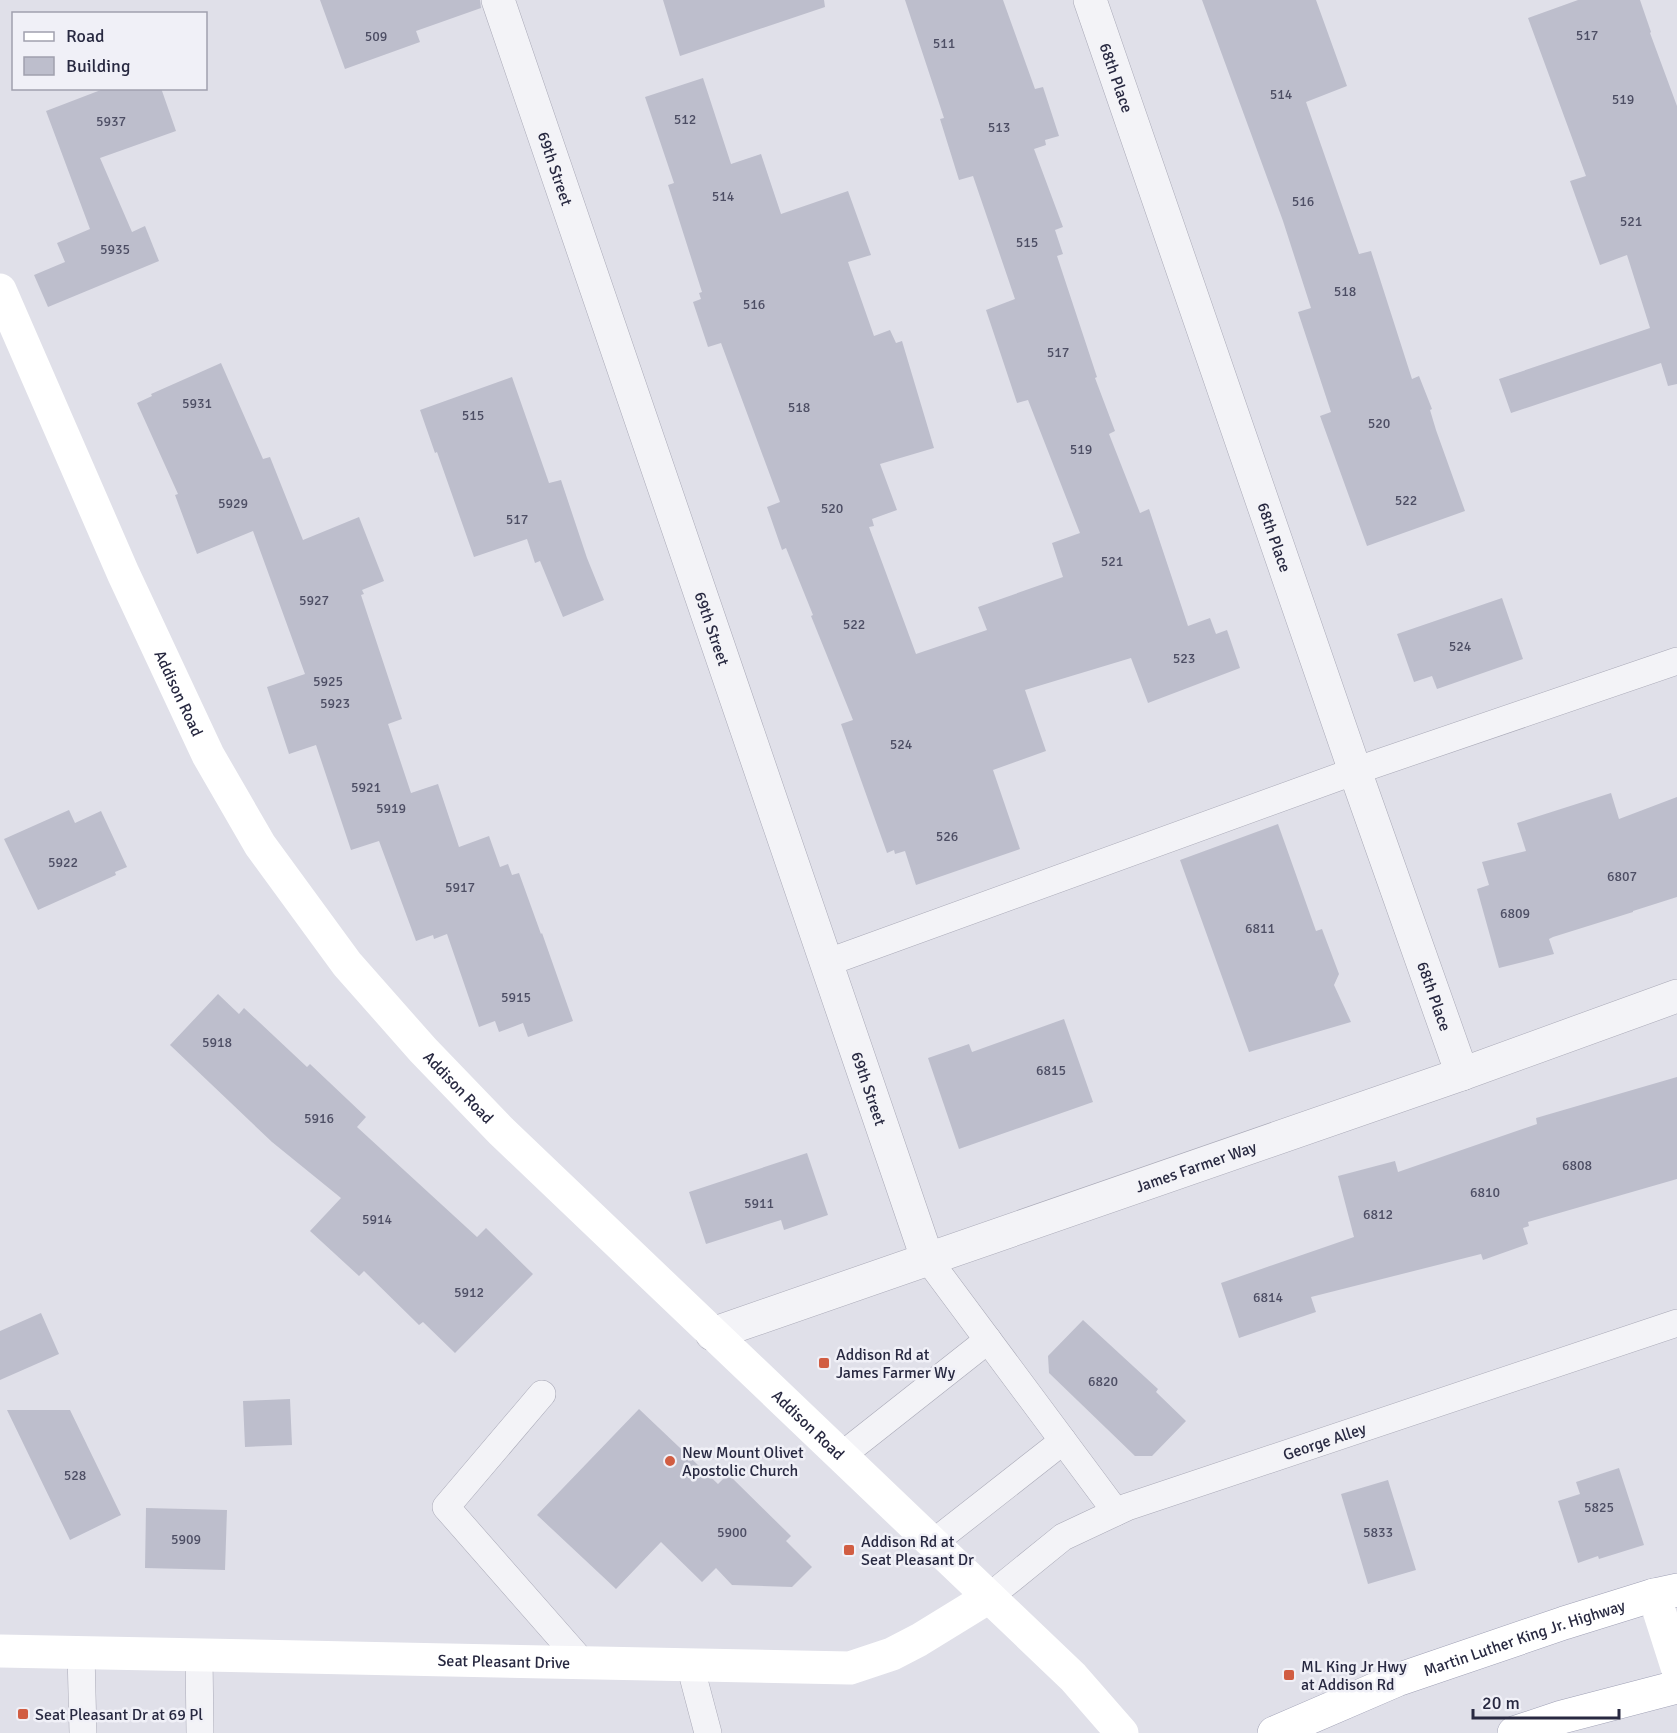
<svg xmlns="http://www.w3.org/2000/svg" width="1677" height="1733" font-family="Signika,sans-serif">
<style>
.building{fill:#bdbecc}
.lines{fill:none;stroke-linecap:round;stroke-linejoin:round}
.lane-casing{stroke:#a9a9b7;stroke-width:28}
.street-casing{stroke:#a9a9b7;stroke-width:34}
.primary-casing{stroke:#9fa0b5;stroke-width:34}
.lane{stroke:#f3f3f7;stroke-width:27}
.street{stroke:#f3f3f7;stroke-width:33}
.secondary{stroke:#fff;stroke-width:33}
.primary{stroke:#fff;stroke-width:33}
.poi-dot{fill:#d15d42;stroke:#f0f0f7;stroke-width:2}
.labels{text-anchor:middle;stroke-width:5;stroke-linejoin:round;paint-order:stroke}
.number-label{font-size:14px;fill:#4d4e64}
.street-label{font-size:16px;fill:#282941;stroke:#f0f0f7}
.poi-label{font-size:16px;fill:#282941;stroke:#f0f0f7;text-anchor:start}
</style>
<rect width="100%" height="100%" fill="#e0e0e9"/>
<path class="building" d="M 320,0 L 480,0 L 481,8 L 416,31 L 420,42 L 345,69 Z
M 663,0 L 824,0 L 825,7 L 680,56 Z
M 905,0 L 1003,0 L 1035,89 L 1043,87 L 1059,136 L 1045,140 L 1046,145 L 1034,149 L 1063,227 L 1055,230 L 1063,254 L 1057,256 L 1097,377 L 1095,378 L 1115,431 L 1109,434 L 1140,513 L 1149,509 L 1188,626 L 1210,618 L 1216,634 L 1227,630 L 1240,668 L 1148,703 L 1131,658 L 1025,690 L 1046,751 L 993,770 L 1020,849 L 916,885 L 905,851 L 895,854 L 894,850 L 887,853 L 841,724 L 853,720 L 811,616 L 813,615 L 786,548 L 782,550 L 767,507 L 780,502 L 721,343 L 708,347 L 693,302 L 701,299 L 699,293 L 702,292 L 668,185 L 674,183 L 645,97 L 703,78 L 731,164 L 761,154 L 781,214 L 848,191 L 871,255 L 848,262 L 874,336 L 890,330 L 896,343 L 902,341 L 934,448 L 880,464 L 897,510 L 872,519 L 874,526 L 869,527 L 916,654 L 987,630 L 978,607 L 1063,577 L 1052,543 L 1080,533 L 1028,400 L 1017,403 L 986,310 L 1015,299 L 973,176 L 959,180 L 940,119 L 944,118 Z
M 1202,0 L 1316,0 L 1347,86 L 1306,102 L 1359,254 L 1371,251 L 1412,379 L 1419,376 L 1432,409 L 1430,410 L 1436,430 L 1465,511 L 1367,546 L 1320,416 L 1331,412 L 1298,312 L 1311,308 L 1283,221 Z
M 1578,0 L 1640,0 L 1651,32 L 1650,33 L 1677,106 L 1677,384 L 1668,386 L 1661,363 L 1511,413 L 1499,379 L 1650,328 L 1627,255 L 1600,265 L 1570,181 L 1586,176 L 1528,18 Z
M 106,88 L 161,88 L 176,131 L 100,158 L 132,232 L 145,226 L 159,261 L 48,307 L 34,275 L 65,262 L 57,243 L 90,229 L 46,111 Z
M 221,363 L 263,459 L 270,457 L 303,540 L 359,517 L 384,581 L 362,590 L 364,594 L 361,595 L 402,719 L 388,724 L 411,793 L 438,784 L 459,847 L 489,836 L 500,867 L 508,864 L 512,875 L 519,873 L 541,934 L 542,933 L 573,1021 L 528,1037 L 523,1023 L 499,1032 L 495,1021 L 479,1027 L 447,934 L 434,939 L 433,935 L 416,941 L 379,841 L 351,850 L 316,745 L 289,754 L 267,687 L 305,674 L 253,531 L 197,554 L 175,495 L 178,494 L 137,403 L 152,396 L 151,394 Z
M 512,377 L 549,483 L 561,480 L 587,558 L 604,600 L 563,617 L 540,561 L 535,563 L 527,539 L 474,557 L 437,452 L 435,453 L 420,410 Z
M 1502,598 L 1523,659 L 1437,689 L 1432,676 L 1414,682 L 1397,634 Z
M 1611,793 L 1619,819 L 1677,797 L 1677,897 L 1633,911 L 1633,912 L 1553,937 L 1549,939 L 1554,954 L 1499,968 L 1477,889 L 1489,885 L 1482,862 L 1526,851 L 1517,823 Z
M 69,810 L 75,823 L 101,811 L 127,867 L 115,872 L 116,875 L 38,910 L 4,839 Z
M 1278,824 L 1316,931 L 1322,929 L 1339,974 L 1334,985 L 1351,1022 L 1249,1052 L 1180,860 Z
M 218,994 L 239,1014 L 244,1008 L 307,1067 L 310,1064 L 366,1117 L 357,1127 L 477,1237 L 486,1228 L 533,1274 L 455,1353 L 423,1322 L 419,1325 L 364,1271 L 359,1276 L 310,1231 L 341,1198 L 272,1142 L 170,1045 Z
M 1064,1019 L 1093,1102 L 959,1149 L 928,1058 L 969,1044 L 972,1052 Z
M 1677,1077 L 1677,1179 L 1528,1222 L 1529,1226 L 1523,1228 L 1528,1244 L 1483,1260 L 1481,1254 L 1311,1297 L 1316,1312 L 1239,1338 L 1221,1283 L 1354,1237 L 1338,1176 L 1395,1161 L 1398,1172 L 1537,1124 L 1536,1118 Z
M 807,1153 L 828,1215 L 784,1230 L 781,1220 L 706,1244 L 689,1192 Z
M 41,1313 L 59,1354 L 0,1380 L 0,1331 Z
M 1083,1320 L 1158,1389 L 1156,1392 L 1186,1421 L 1152,1456 L 1135,1456 L 1049,1373 L 1048,1356 Z
M 290,1399 L 292,1445 L 245,1447 L 243,1401 Z
M 639,1409 L 718,1484 L 728,1474 L 791,1536 L 786,1541 L 812,1567 L 792,1587 L 732,1585 L 716,1568 L 702,1582 L 661,1542 L 616,1589 L 537,1515 Z
M 7,1410 L 70,1410 L 121,1515 L 70,1540 Z
M 1619,1468 L 1644,1545 L 1599,1559 L 1598,1556 L 1578,1563 L 1558,1501 L 1580,1494 L 1576,1482 Z
M 1388,1480 L 1416,1570 L 1368,1584 L 1341,1494 Z
M 146,1508 L 227,1510 L 225,1570 L 145,1568 Z"/>
<g class="lines">
<defs>
<g id="lane">
<path d="M 826,963 L 1355,771 L 1677,661"/>
<path d="M 927,1258 L 1116,1512"/>
<path d="M 542,1394 L 446,1507 L 582,1662"/>
<path d="M 841,1456 L 988,1340"/>
<path d="M 933,1543 L 1063,1441"/>
<path id="s1" d="M 989,1597 L 1063,1537 L 1127,1507 L 1677,1323"/>
<path d="M 81,1653 L 83,1733"/>
<path d="M 199,1655 L 200,1733"/>
<path d="M 690,1665 L 708,1733"/>
</g>
<g id="street">
<path id="s2" d="M 498,0 L 927,1258"/>
<path id="s3" d="M 1090,0 L 1355,771 L 1462,1074"/>
<path id="s4" d="M 712,1334 L 1462,1074 L 1677,996"/>
</g>
<g id="primary">
<path id="s7" d="M 1274,1733 L 1397,1680 L 1564,1623 L 1654,1595 L 1677,1590"/>
<path d="M 1514,1733 L 1562,1717 L 1677,1687"/>
</g>
</defs>
<use href="#lane" class="lane-casing"/>
<use href="#street" class="street-casing"/>
<use href="#primary" class="primary-casing"/>
<use href="#lane" class="lane"/>
<use href="#street" class="street"/>
<g class="secondary">
<path id="s5" d="M 0,290 L 123,573 L 208,755 L 260,845 L 347,964 L 423,1050 L 501,1131 L 1073,1677 L 1122,1733"/>
<path d="M 1654,1595 L 1677,1667"/>
<path id="s6" d="M 0,1651 L 850,1668 L 892,1654 L 919,1640 L 989,1597"/>
</g>
<use href="#primary" class="primary"/>
</g>
<g class="poi-dot">
<rect x="818" y="1357" width="12" height="12" rx="3"/>
<circle cx="670" cy="1461" r="6"/>
<rect x="843" y="1544" width="12" height="12" rx="3"/>
<rect x="1283" y="1669" width="12" height="12" rx="3"/>
<rect x="17" y="1708" width="12" height="12" rx="3"/>
</g>
<g class="labels">
<g class="number-label">
<text x="1587" y="40">517</text>
<text x="376" y="41">509</text>
<text x="944" y="48">511</text>
<text x="1281" y="99">514</text>
<text x="1623" y="104">519</text>
<text x="685" y="124">512</text>
<text x="111" y="126">5937</text>
<text x="999" y="132">513</text>
<text x="723" y="201">514</text>
<text x="1303" y="206">516</text>
<text x="1631" y="226">521</text>
<text x="1027" y="247">515</text>
<text x="115" y="254">5935</text>
<text x="1345" y="296">518</text>
<text x="754" y="309">516</text>
<text x="1058" y="357">517</text>
<text x="197" y="408">5931</text>
<text x="799" y="412">518</text>
<text x="473" y="420">515</text>
<text x="1379" y="428">520</text>
<text x="1081" y="454">519</text>
<text x="1406" y="505">522</text>
<text x="233" y="508">5929</text>
<text x="832" y="513">520</text>
<text x="517" y="524">517</text>
<text x="1112" y="566">521</text>
<text x="314" y="605">5927</text>
<text x="854" y="629">522</text>
<text x="1460" y="651">524</text>
<text x="1184" y="663">523</text>
<text x="328" y="686">5925</text>
<text x="335" y="708">5923</text>
<text x="901" y="749">524</text>
<text x="366" y="792">5921</text>
<text x="391" y="813">5919</text>
<text x="947" y="841">526</text>
<text x="63" y="867">5922</text>
<text x="1622" y="881">6807</text>
<text x="460" y="892">5917</text>
<text x="1515" y="918">6809</text>
<text x="1260" y="933">6811</text>
<text x="516" y="1002">5915</text>
<text x="217" y="1047">5918</text>
<text x="1051" y="1075">6815</text>
<text x="319" y="1123">5916</text>
<text x="1577" y="1170">6808</text>
<text x="1485" y="1197">6810</text>
<text x="759" y="1208">5911</text>
<text x="1378" y="1219">6812</text>
<text x="377" y="1224">5914</text>
<text x="469" y="1297">5912</text>
<text x="1268" y="1302">6814</text>
<text x="1103" y="1386">6820</text>
<text x="75" y="1480">528</text>
<text x="1599" y="1512">5825</text>
<text x="732" y="1537">5900</text>
<text x="1378" y="1537">5833</text>
<text x="186" y="1544">5909</text>
</g>
<g class="street-label">
<text dy="6" stroke="none"><textPath href="#s3" startOffset="82">68th Place</textPath></text>
<text dy="6" stroke="none"><textPath href="#s2" startOffset="178">69th Street</textPath></text>
<text dy="6" stroke="none"><textPath href="#s3" startOffset="568">68th Place</textPath></text>
<text dy="6" stroke="none"><textPath href="#s2" startOffset="664">69th Street</textPath></text>
<text dy="6" stroke="none"><textPath href="#s5" startOffset="441">Addison Road</textPath></text>
<text dy="6" stroke="none"><textPath href="#s3" startOffset="1054">68th Place</textPath></text>
<text dy="6" stroke="none"><textPath href="#s5" startOffset="927">Addison Road</textPath></text>
<text dy="6" stroke="none"><textPath href="#s2" startOffset="1150">69th Street</textPath></text>
<text dy="6" stroke="none"><textPath href="#s4" startOffset="512">James Farmer Way</textPath></text>
<text dy="6" stroke="none"><textPath href="#s5" startOffset="1413">Addison Road</textPath></text>
<text dy="6" stroke="none"><textPath href="#s1" startOffset="374">George Alley</textPath></text>
<text dy="6" stroke="none"><textPath href="#s7" startOffset="268">Martin Luther King Jr. Highway</textPath></text>
<text dy="6" stroke="none"><textPath href="#s6" startOffset="504">Seat Pleasant Drive</textPath></text>
</g>
<g class="poi-label">
<text x="836" y="1360">Addison Rd at<tspan x="836" dy="18">James Farmer Wy</tspan></text>
<text x="682" y="1458">New Mount Olivet<tspan x="682" dy="18">Apostolic Church</tspan></text>
<text x="861" y="1547">Addison Rd at<tspan x="861" dy="18">Seat Pleasant Dr</tspan></text>
<text x="1301" y="1672">ML King Jr Hwy<tspan x="1301" dy="18">at Addison Rd</tspan></text>
<text x="35" y="1720">Seat Pleasant Dr at 69 Pl</text>
</g>
</g>
<rect x="12" y="12" width="195" height="78" fill="#f0f0f7" stroke="#a0a0ae" stroke-width="1.5"/>
<rect x="24" y="32" width="30" height="9" fill="#ffffff" stroke="#a0a0ae" stroke-width="1.5"/>
<text x="66" y="42" font-size="18" fill="#282941">Road</text>
<rect x="24" y="57" width="30" height="18" fill="#bdbecc" stroke="#a0a0ae" stroke-width="1.5"/>
<text x="66" y="72" font-size="18" fill="#282941">Building</text>
<path d="M1473 1709v9h146v-9" fill="none" stroke="#282941" stroke-width="3"/>
<text x="1482" y="1709" font-size="18" fill="#282941" stroke="#f0f0f7" stroke-width="4.5" paint-order="stroke">20 m</text>
</svg>
